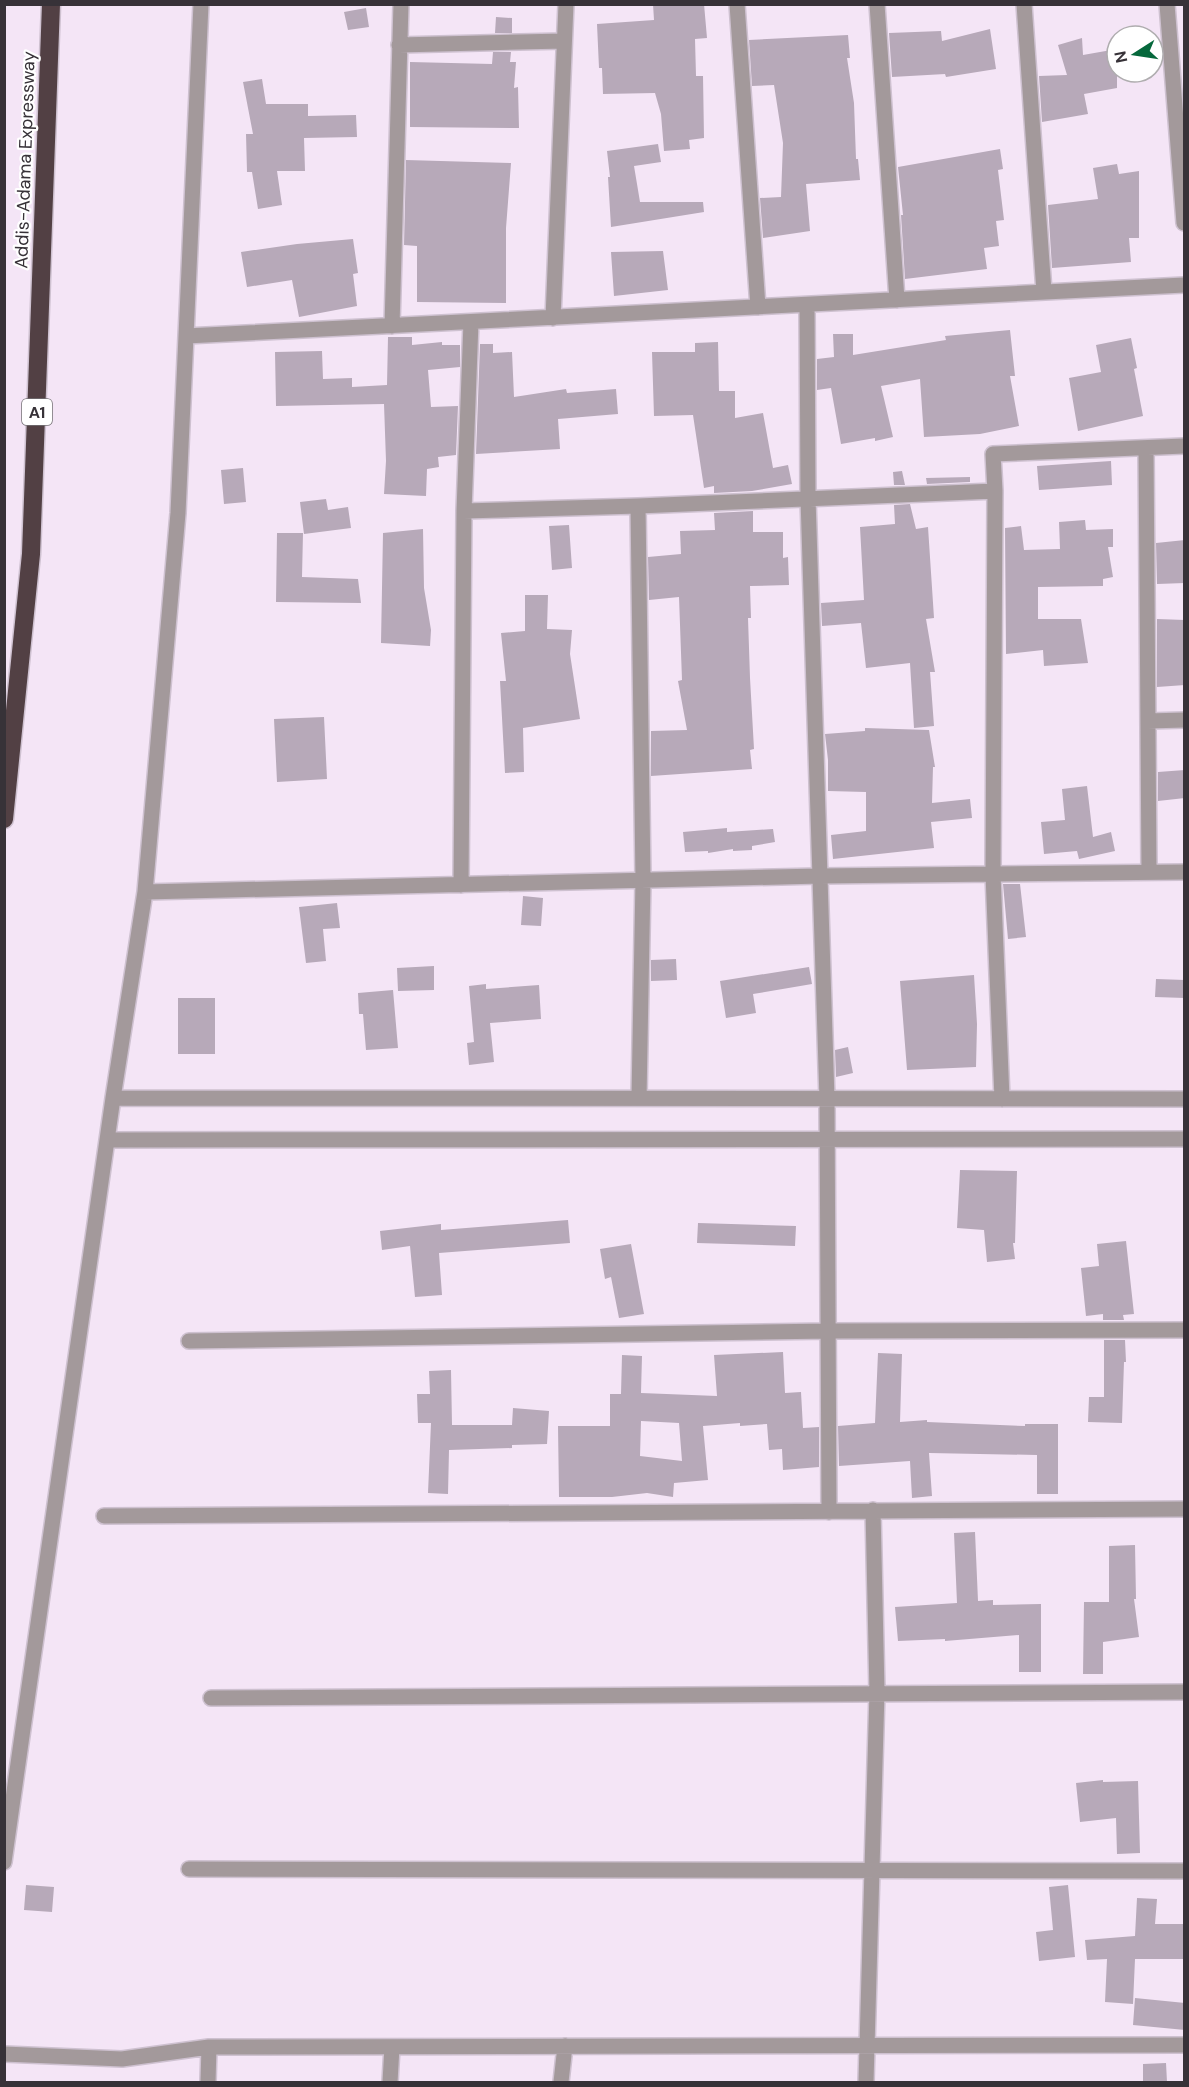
<svg xmlns="http://www.w3.org/2000/svg" width="1189" height="2087" font-family="'DM Sans',sans-serif">
<style>
.building{fill:#b7a9b9;fill-rule:evenodd}
.lines{fill:none;stroke-linecap:round;stroke-linejoin:round}
.minor-casing{stroke:#cec1d0;stroke-width:18}
.highway-casing{stroke:#cec1d0;stroke-width:21}
.minor{stroke:#a3999b;stroke-width:15}
.highway{stroke:#524044;stroke-width:18}
.labels{text-anchor:middle;stroke-width:4.5;stroke-linejoin:round;paint-order:stroke}
.shield{fill:#fff;stroke:#737074;stroke-width:1.5}
.shield-label{font-size:16px;font-weight:bold;fill:#373238}
.street-label{font-size:18px;fill:#373238;stroke:#fff}
</style>
<rect width="100%" height="100%" fill="#f4e5f6"/>
<path class="building" d="M 653,4 L 704,4 L 707,38 L 695,39 L 696,76 L 703,76 L 704,138 L 689,140 L 690,149 L 664,151 L 661,114 L 655,93 L 603,94 L 602,68 L 599,68 L 597,24 L 654,20 Z
M 366,8 L 369,27 L 348,30 L 344,12 Z
M 496,17 L 512,18 L 512,33 L 495,33 Z
M 990,29 L 996,69 L 946,77 L 945,74 L 892,77 L 889,33 L 941,31 L 942,41 Z
M 848,35 L 850,58 L 847,58 L 854,103 L 856,159 L 858,159 L 860,180 L 806,184 L 810,231 L 763,238 L 760,198 L 781,197 L 783,143 L 774,85 L 752,86 L 749,40 Z
M 1082,38 L 1083,55 L 1117,49 L 1117,88 L 1084,94 L 1088,114 L 1042,122 L 1039,76 L 1067,75 L 1058,45 Z
M 493,52 L 511,52 L 510,62 L 516,62 L 514,88 L 518,87 L 519,128 L 410,127 L 410,62 L 492,64 Z
M 262,79 L 266,104 L 308,104 L 308,116 L 356,115 L 357,137 L 304,138 L 305,171 L 277,171 L 282,205 L 258,209 L 252,172 L 247,172 L 246,134 L 253,134 L 243,82 Z
M 658,144 L 661,162 L 634,166 L 640,202 L 703,202 L 704,212 L 611,227 L 608,177 L 610,177 L 607,151 Z
M 1000,149 L 1003,169 L 998,170 L 1004,220 L 996,221 L 999,246 L 984,248 L 987,269 L 905,279 L 901,215 L 903,215 L 898,167 Z
M 406,160 L 511,163 L 506,228 L 506,303 L 417,302 L 417,246 L 404,245 Z
M 1117,164 L 1119,174 L 1139,171 L 1139,238 L 1129,238 L 1131,262 L 1052,268 L 1048,205 L 1098,199 L 1093,168 Z
M 353,239 L 358,273 L 353,274 L 357,306 L 299,317 L 292,280 L 247,287 L 241,252 L 297,244 Z
M 663,251 L 668,290 L 614,296 L 611,252 Z
M 1010,330 L 1015,376 L 1010,376 L 1019,426 L 980,434 L 924,437 L 920,379 L 881,386 L 893,437 L 875,441 L 875,438 L 841,444 L 831,388 L 817,390 L 817,359 L 834,357 L 833,334 L 853,334 L 853,355 L 946,340 L 945,336 Z
M 388,337 L 412,337 L 412,345 L 442,342 L 442,345 L 460,345 L 460,367 L 428,370 L 431,407 L 458,406 L 456,455 L 438,457 L 439,467 L 427,469 L 426,496 L 384,494 L 386,461 L 384,404 L 276,406 L 275,352 L 322,351 L 323,379 L 352,378 L 352,387 L 387,385 Z
M 1131,338 L 1137,368 L 1134,369 L 1143,416 L 1078,431 L 1069,378 L 1101,372 L 1096,345 Z
M 718,342 L 719,391 L 735,391 L 735,418 L 763,413 L 773,468 L 788,465 L 792,484 L 752,491 L 714,493 L 714,486 L 704,488 L 693,415 L 654,416 L 652,352 L 695,352 L 695,343 Z
M 480,344 L 493,344 L 493,353 L 512,352 L 514,397 L 566,389 L 567,393 L 616,389 L 618,414 L 558,419 L 560,449 L 476,454 Z
M 1111,461 L 1112,485 L 1039,490 L 1037,466 Z
M 243,468 L 246,502 L 224,504 L 221,470 Z
M 902,471 L 905,485 L 894,485 L 893,472 Z
M 970,477 L 970,482 L 927,484 L 926,478 Z
M 326,499 L 328,510 L 348,507 L 351,528 L 304,534 L 300,502 Z
M 910,504 L 916,529 L 928,527 L 934,618 L 926,619 L 935,672 L 930,672 L 934,726 L 914,728 L 910,663 L 866,668 L 861,623 L 822,626 L 821,603 L 864,600 L 860,527 L 895,524 L 894,505 Z
M 753,511 L 753,532 L 783,532 L 783,558 L 788,557 L 789,585 L 750,586 L 751,618 L 748,618 L 750,678 L 754,749 L 750,750 L 752,769 L 651,776 L 651,731 L 687,730 L 678,681 L 682,680 L 679,597 L 649,600 L 648,557 L 681,554 L 680,531 L 715,530 L 714,513 Z
M 1085,520 L 1086,530 L 1113,529 L 1113,547 L 1108,547 L 1113,577 L 1103,579 L 1103,586 L 1038,587 L 1038,619 L 1081,619 L 1088,663 L 1044,666 L 1043,650 L 1006,654 L 1005,528 L 1021,526 L 1024,550 L 1060,549 L 1059,522 Z
M 569,525 L 572,568 L 552,570 L 549,526 Z
M 423,529 L 424,588 L 431,630 L 430,646 L 381,643 L 383,533 Z
M 277,533 L 303,533 L 302,577 L 358,579 L 361,603 L 276,602 Z
M 1185,540 L 1185,583 L 1157,584 L 1156,543 Z
M 525,595 L 548,595 L 547,629 L 572,630 L 570,654 L 580,719 L 523,728 L 524,772 L 505,773 L 500,681 L 506,681 L 501,633 L 525,631 Z
M 1157,619 L 1185,620 L 1185,685 L 1157,687 Z
M 324,717 L 327,779 L 277,782 L 274,719 Z
M 865,728 L 929,730 L 935,767 L 933,767 L 932,803 L 970,799 L 972,818 L 931,822 L 934,848 L 833,859 L 831,835 L 866,831 L 866,792 L 828,791 L 828,760 L 825,734 L 865,731 Z
M 1185,770 L 1185,798 L 1158,801 L 1158,772 Z
M 1087,786 L 1093,837 L 1111,832 L 1115,851 L 1079,859 L 1077,851 L 1044,854 L 1041,822 L 1065,820 L 1062,789 Z
M 727,828 L 727,832 L 773,829 L 775,842 L 752,846 L 752,850 L 733,851 L 733,849 L 708,853 L 708,851 L 685,852 L 683,832 Z
M 1003,884 L 1020,884 L 1026,937 L 1008,939 Z
M 523,896 L 543,898 L 541,926 L 521,925 Z
M 337,903 L 340,928 L 323,929 L 326,961 L 306,963 L 299,907 Z
M 676,959 L 677,980 L 651,981 L 651,960 Z
M 434,966 L 434,990 L 398,991 L 397,968 Z
M 809,967 L 812,984 L 753,994 L 756,1013 L 726,1018 L 720,981 Z
M 974,975 L 977,1024 L 976,1067 L 907,1070 L 900,981 Z
M 1156,979 L 1185,980 L 1185,998 L 1155,997 Z
M 486,984 L 486,989 L 539,985 L 541,1019 L 490,1023 L 494,1062 L 469,1065 L 467,1043 L 474,1042 L 469,986 Z
M 393,990 L 398,1048 L 366,1050 L 363,1014 L 359,1014 L 358,993 Z
M 178,998 L 215,998 L 215,1054 L 178,1054 Z
M 848,1047 L 853,1073 L 836,1077 L 835,1050 Z
M 960,1170 L 1017,1171 L 1015,1243 L 1013,1243 L 1015,1259 L 987,1262 L 984,1230 L 957,1228 Z
M 568,1220 L 570,1243 L 439,1253 L 442,1295 L 415,1297 L 410,1246 L 382,1250 L 380,1231 L 441,1224 L 441,1230 Z
M 698,1223 L 796,1226 L 795,1246 L 697,1243 Z
M 1126,1241 L 1134,1314 L 1123,1315 L 1124,1320 L 1103,1320 L 1103,1314 L 1086,1316 L 1081,1268 L 1099,1266 L 1097,1244 Z
M 631,1244 L 644,1314 L 619,1318 L 611,1277 L 605,1279 L 600,1249 Z
M 1104,1340 L 1125,1340 L 1126,1362 L 1124,1362 L 1122,1423 L 1088,1422 L 1089,1397 L 1104,1397 Z
M 783,1352 L 785,1393 L 801,1392 L 803,1428 L 819,1427 L 819,1467 L 783,1470 L 782,1449 L 769,1450 L 767,1424 L 740,1426 L 740,1423 L 703,1426 L 708,1480 L 674,1483 L 673,1497 L 647,1493 L 612,1497 L 559,1497 L 558,1426 L 610,1426 L 610,1394 L 621,1394 L 622,1355 L 642,1356 L 641,1393 L 717,1396 L 714,1355 ZM 641,1421 L 679,1423 L 682,1461 L 640,1456 Z
M 878,1353 L 902,1354 L 900,1422 L 927,1420 L 927,1422 L 1025,1426 L 1025,1424 L 1058,1424 L 1058,1494 L 1037,1494 L 1037,1455 L 929,1453 L 932,1496 L 912,1498 L 910,1461 L 839,1466 L 838,1426 L 875,1423 Z
M 451,1370 L 452,1425 L 512,1425 L 513,1408 L 549,1411 L 547,1444 L 512,1445 L 512,1448 L 449,1450 L 448,1494 L 428,1493 L 431,1423 L 418,1423 L 417,1394 L 430,1394 L 429,1371 Z
M 975,1532 L 978,1601 L 993,1600 L 993,1605 L 1041,1604 L 1041,1672 L 1019,1672 L 1019,1635 L 945,1641 L 945,1639 L 898,1641 L 895,1607 L 957,1603 L 954,1533 Z
M 1135,1545 L 1136,1599 L 1134,1599 L 1139,1637 L 1103,1642 L 1103,1674 L 1083,1674 L 1084,1602 L 1109,1602 L 1109,1546 Z
M 1103,1780 L 1103,1782 L 1138,1781 L 1140,1853 L 1117,1854 L 1116,1818 L 1080,1822 L 1076,1783 Z
M 26,1885 L 54,1887 L 52,1912 L 24,1910 Z
M 1068,1885 L 1075,1957 L 1039,1961 L 1036,1932 L 1053,1930 L 1049,1887 Z
M 1137,1898 L 1157,1899 L 1155,1924 L 1185,1924 L 1185,1959 L 1135,1959 L 1133,2004 L 1105,2002 L 1107,1959 L 1087,1960 L 1085,1940 L 1135,1936 Z
M 1135,1998 L 1185,2003 L 1185,2030 L 1133,2025 Z
M 1166,2063 L 1167,2082 L 1143,2082 L 1143,2064 Z"/>
<g class="lines">
<defs>
<path id="minor" d="M 737,4 L 758,307
M 877,4 L 897,300
M 1024,4 L 1044,292
M 1167,4 L 1184,223
M 399,45 L 564,41
M 807,305 L 808,498 L 827,1099 L 829,1512
M 553,318 L 566,4
M 392,326 L 401,4
M 186,336 L 1184,285
M 1146,448 L 1149,872
M 995,491 L 993,454 L 1184,446
M 638,506 L 643,880 L 639,1098
M 464,511 L 638,506 L 995,491 L 993,874 L 1002,1099
M 1148,721 L 1184,720
M 461,885 L 464,511 L 471,322
M 145,892 L 820,876 L 1184,872
M 113,1098 L 1184,1099
M 107,1140 L 1184,1139
M 189,1341 L 829,1331 L 1184,1330
M 104,1516 L 1184,1509
M 211,1698 L 1184,1692
M 4,1862 L 113,1098 L 145,892 L 178,513 L 201,4
M 189,1869 L 1184,1871
M 4,2054 L 122,2059 L 209,2047 L 1184,2045
M 208,2082 L 209,2047
M 390,2082 L 392,2047
M 561,2082 L 565,2046
M 866,2082 L 877,1692 L 873,1510"/>
<path id="highway" d="M 4,819 L 31,554 L 51,4"/>
</defs>
<use href="#minor" class="minor-casing"/>
<use href="#highway" class="highway-casing"/>
<use href="#minor" class="minor"/>
<use href="#highway" class="highway"/>
</g>
<g class="labels">
<rect class="shield" x="22" y="399" width="30" height="26" rx="4.5"/>
<g class="shield-label">
<text x="37" y="418">A1</text>
</g>
<g class="street-label">
<text transform="translate(25 160) rotate(-88)" y="6">Addis-Adama Expressway</text>
</g>
</g>
<rect width="1189" height="2087" fill="none" stroke="#373238" stroke-width="12"/>
<g transform="translate(1135 54) rotate(258)"><circle r="28" fill="#ffffff" stroke="#afadaf" stroke-width="1.5"/>
<path d="M0-4.5L10 22L0 15L-10 22Z" fill="#06683c"/>
<text y="-9" font-size="16" font-weight="bold" text-anchor="middle" fill="#373238">N</text>
</g>
</svg>
